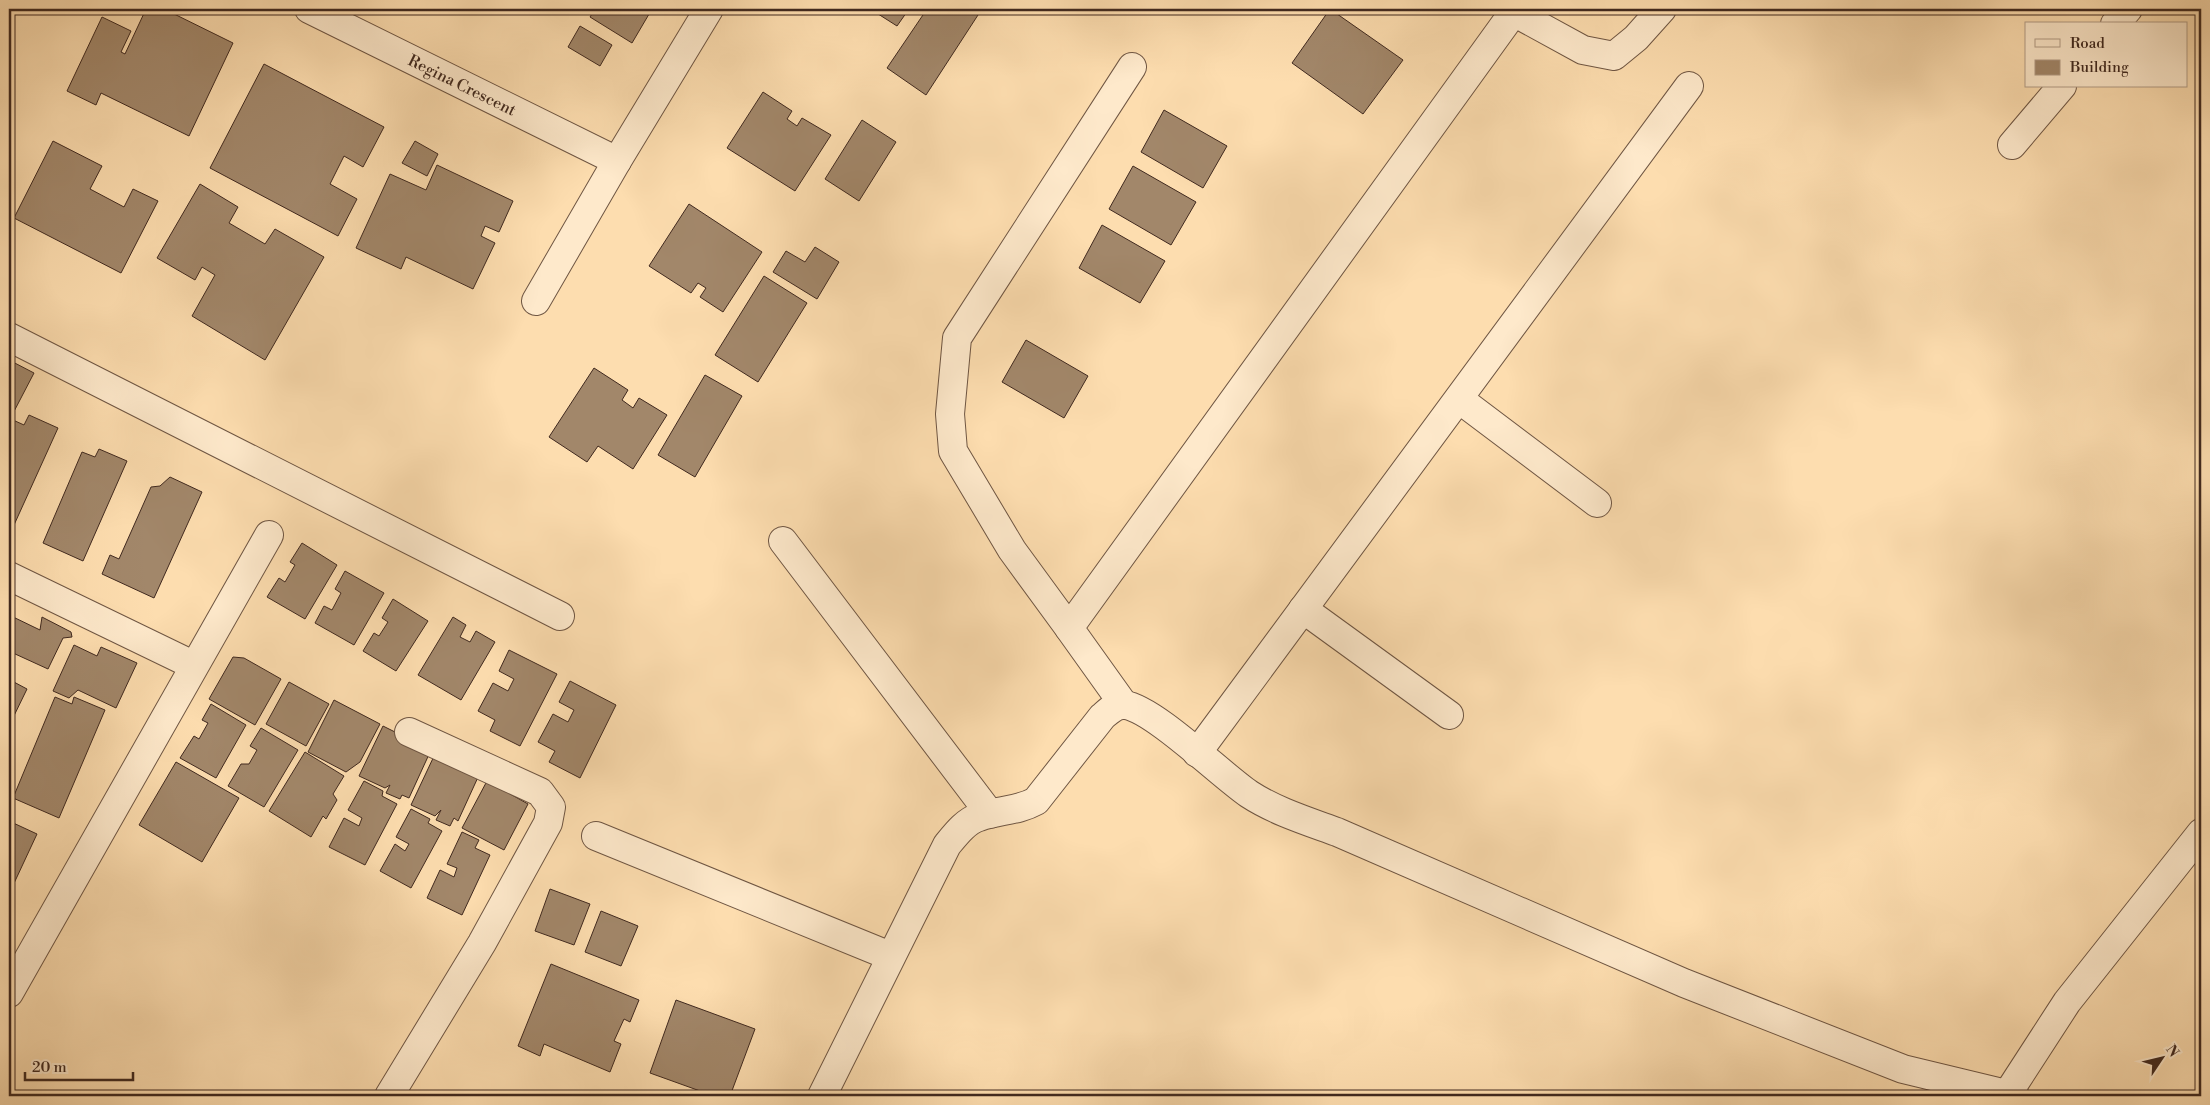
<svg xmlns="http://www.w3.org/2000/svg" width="2210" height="1105" font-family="'Libre Bodoni',serif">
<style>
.building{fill:#a2876a;stroke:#40291f}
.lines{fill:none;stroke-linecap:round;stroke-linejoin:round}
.minor-casing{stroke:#6f5643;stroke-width:30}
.minor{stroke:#fee9cb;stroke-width:28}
.labels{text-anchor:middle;stroke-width:4;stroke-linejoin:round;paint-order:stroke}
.street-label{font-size:16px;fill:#40291f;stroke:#fee9cb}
</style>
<rect width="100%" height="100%" fill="#fdddaf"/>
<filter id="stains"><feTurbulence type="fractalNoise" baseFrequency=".004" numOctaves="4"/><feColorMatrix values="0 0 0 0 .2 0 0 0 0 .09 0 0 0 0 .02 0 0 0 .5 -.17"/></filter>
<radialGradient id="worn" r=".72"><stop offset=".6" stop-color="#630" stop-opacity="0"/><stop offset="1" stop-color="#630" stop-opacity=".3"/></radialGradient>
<path class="building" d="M 146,9 L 164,9 L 233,43 L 189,136 L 101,93 L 96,105 L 67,91 L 102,17 L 131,31 L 121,52 L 125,54 Z
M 595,9 L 652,9 L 632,43 L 590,17 Z
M 877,9 L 909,9 L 897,26 L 875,12 Z
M 927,9 L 969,9 L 978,15 L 926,95 L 887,68 Z
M 1330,9 L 1403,60 L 1363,114 L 1292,63 Z
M 580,26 L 612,45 L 600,66 L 568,47 Z
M 264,64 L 384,127 L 363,167 L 344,156 L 330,184 L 357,199 L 338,236 L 210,168 Z
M 763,92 L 792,111 L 787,119 L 797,126 L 802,118 L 831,135 L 795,191 L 727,148 Z
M 1164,110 L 1227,146 L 1203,188 L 1141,152 Z
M 862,120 L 896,142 L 859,201 L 825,179 Z
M 53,141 L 102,166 L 90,189 L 124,207 L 133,189 L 158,201 L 121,273 L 14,218 Z
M 415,141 L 438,154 L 427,176 L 402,163 Z
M 437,165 L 513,201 L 499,232 L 485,226 L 481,236 L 495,243 L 473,289 L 406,257 L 401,269 L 356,248 L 390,174 L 426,190 Z
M 1133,166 L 1196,202 L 1171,245 L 1109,209 Z
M 200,184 L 238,207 L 229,223 L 265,244 L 275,229 L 324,257 L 265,360 L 192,316 L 215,275 L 202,267 L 195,280 L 157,258 Z
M 689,204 L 762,252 L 723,312 L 700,297 L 706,288 L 698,283 L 691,293 L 649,266 Z
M 1102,225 L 1165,261 L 1140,303 L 1079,268 Z
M 815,247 L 839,262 L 817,299 L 773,272 L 786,251 L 805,262 Z
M 764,276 L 807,303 L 758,382 L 715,355 Z
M 1026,340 L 1088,376 L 1064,418 L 1002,382 Z
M 9,360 L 34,373 L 9,421 Z
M 594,368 L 628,390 L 622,400 L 633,408 L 639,398 L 667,415 L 633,469 L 598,446 L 587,462 L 549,437 Z
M 705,375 L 742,396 L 695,477 L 658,455 Z
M 29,415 L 58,428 L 14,525 L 9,523 L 9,429 L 13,420 L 24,425 Z
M 99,449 L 127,461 L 83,561 L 43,543 L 82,452 L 95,457 Z
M 170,477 L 202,492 L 154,598 L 102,574 L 110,555 L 119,559 L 151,487 L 160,486 Z
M 302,543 L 337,565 L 305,619 L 267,597 L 279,578 L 285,582 L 295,565 L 290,562 Z
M 345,571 L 384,593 L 354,645 L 315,623 L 324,606 L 332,610 L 341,593 L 335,589 Z
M 393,599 L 428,621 L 396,671 L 363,651 L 374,633 L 379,636 L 388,622 L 382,618 Z
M 9,615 L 40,630 L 42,617 L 71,632 L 72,637 L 63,638 L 48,669 L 13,653 L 9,663 Z
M 453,617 L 466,625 L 460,637 L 470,642 L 476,631 L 495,642 L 461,700 L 418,675 Z
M 74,645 L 97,656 L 101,647 L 137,663 L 116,708 L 78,690 L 69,698 L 53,691 Z
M 509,650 L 557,674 L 520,746 L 490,731 L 495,720 L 478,711 L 493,683 L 508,691 L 514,679 L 499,671 Z
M 233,657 L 244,658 L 281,679 L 255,725 L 209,699 Z
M 9,672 L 13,674 L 12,681 L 27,689 L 9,726 Z
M 570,681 L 616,705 L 580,778 L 549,762 L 555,751 L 538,742 L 553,714 L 568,722 L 574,710 L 559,702 Z
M 289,682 L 329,704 L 306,746 L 266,724 Z
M 55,697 L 72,704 L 74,697 L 105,710 L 59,818 L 13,798 Z
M 334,700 L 380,724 L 360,762 L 346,772 L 308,752 Z
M 211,704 L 246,725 L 216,778 L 180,758 L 194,736 L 199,739 L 208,723 L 202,720 Z
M 383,726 L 431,750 L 409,798 L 402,795 L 400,799 L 386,793 L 390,785 L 385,788 L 359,776 Z
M 261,728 L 298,750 L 264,807 L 228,786 L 241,764 L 249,764 L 257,750 L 250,746 Z
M 305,752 L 344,776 L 333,794 L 337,800 L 326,819 L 323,816 L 311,837 L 269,811 Z
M 435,754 L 479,775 L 458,821 L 454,818 L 450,826 L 436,820 L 441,810 L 435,816 L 411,805 Z
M 176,762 L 239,798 L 202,862 L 139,825 Z
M 364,781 L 383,791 L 382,796 L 397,804 L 365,865 L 329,847 L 344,818 L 359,826 L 362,818 L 348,810 Z
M 487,781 L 528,804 L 504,850 L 462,828 Z
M 411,809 L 430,819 L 428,823 L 442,831 L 411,888 L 380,871 L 395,844 L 405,851 L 409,844 L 396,837 Z
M 9,821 L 37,834 L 9,894 Z
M 462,832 L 479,840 L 475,848 L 490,855 L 462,915 L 427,898 L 440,870 L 454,877 L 457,868 L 447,864 Z
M 550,889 L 590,904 L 574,945 L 535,931 Z
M 601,911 L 638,926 L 621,966 L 585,952 Z
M 551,964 L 639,1000 L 630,1022 L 624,1019 L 614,1041 L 621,1044 L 610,1072 L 544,1044 L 540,1056 L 518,1046 Z
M 676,1000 L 755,1029 L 730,1096 L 714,1096 L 650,1073 Z"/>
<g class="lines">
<defs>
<g id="minor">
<path id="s1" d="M 309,9 L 617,161"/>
<path d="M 1508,9 L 1583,50 L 1614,56 L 1636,38 L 1662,9"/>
<path d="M 2115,24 L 2128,9"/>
<path d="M 2012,145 L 2062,86"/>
<path d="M 536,301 L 617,161 L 709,9"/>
<path d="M 9,337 L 560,616"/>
<path d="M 1459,399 L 1597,503"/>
<path d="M 783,541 L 990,814"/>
<path d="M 9,576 L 193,665"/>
<path d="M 1303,609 L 1449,715"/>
<path d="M 1069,628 L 1012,550 L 953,451 L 950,414 L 957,338 L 1132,67"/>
<path d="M 1124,705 L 1069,628 L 1513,13"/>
<path d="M 1197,753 L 1689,86"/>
<path d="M 596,836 L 890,956"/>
<path d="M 9,993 L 269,535"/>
<path d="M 2008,1093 L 2067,1002 L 2201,833"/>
<path d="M 389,1096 L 482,943 L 548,823 L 551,807 L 540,792 L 409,732"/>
<path d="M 822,1096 L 947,845 C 956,834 966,821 979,817 C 999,810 1018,811 1036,801 L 1102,717 C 1109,711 1115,704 1125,705 C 1154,709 1221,775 1249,794 C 1275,811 1307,821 1337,832 L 1684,983 L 1903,1069 L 2015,1096"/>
</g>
</defs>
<use href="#minor" class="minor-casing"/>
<use href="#minor" class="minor"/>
</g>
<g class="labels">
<g class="street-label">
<text dy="6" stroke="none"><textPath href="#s1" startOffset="171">Regina Crescent</textPath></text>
</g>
</g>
<rect width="2210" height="1105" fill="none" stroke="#fdddaf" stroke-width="30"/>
<rect x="10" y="10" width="2190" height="1085" fill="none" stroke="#40291f" stroke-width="2.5"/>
<rect x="15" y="15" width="2180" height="1075" fill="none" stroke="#40291f"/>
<rect x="2025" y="22" width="162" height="65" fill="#fee9cb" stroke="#b29c86"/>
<rect x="2035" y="39" width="25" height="8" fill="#fee9cb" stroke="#b29c86"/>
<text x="2070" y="48" font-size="15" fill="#40291f">Road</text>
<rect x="2035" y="60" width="25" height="15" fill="#a2876a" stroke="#b29c86"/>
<text x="2070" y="72" font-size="15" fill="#40291f">Building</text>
<g transform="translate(2162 1058) rotate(55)" stroke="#fee9cb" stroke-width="4" paint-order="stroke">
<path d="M0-4L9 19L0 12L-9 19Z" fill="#40291f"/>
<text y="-8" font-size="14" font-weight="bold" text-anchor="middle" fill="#40291f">N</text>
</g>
<path d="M25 1072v8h108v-8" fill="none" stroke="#40291f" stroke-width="2.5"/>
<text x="32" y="1072" font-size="15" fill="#40291f" stroke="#fee9cb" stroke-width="4" paint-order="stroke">20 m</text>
<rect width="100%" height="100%" filter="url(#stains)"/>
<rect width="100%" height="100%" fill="url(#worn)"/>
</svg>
